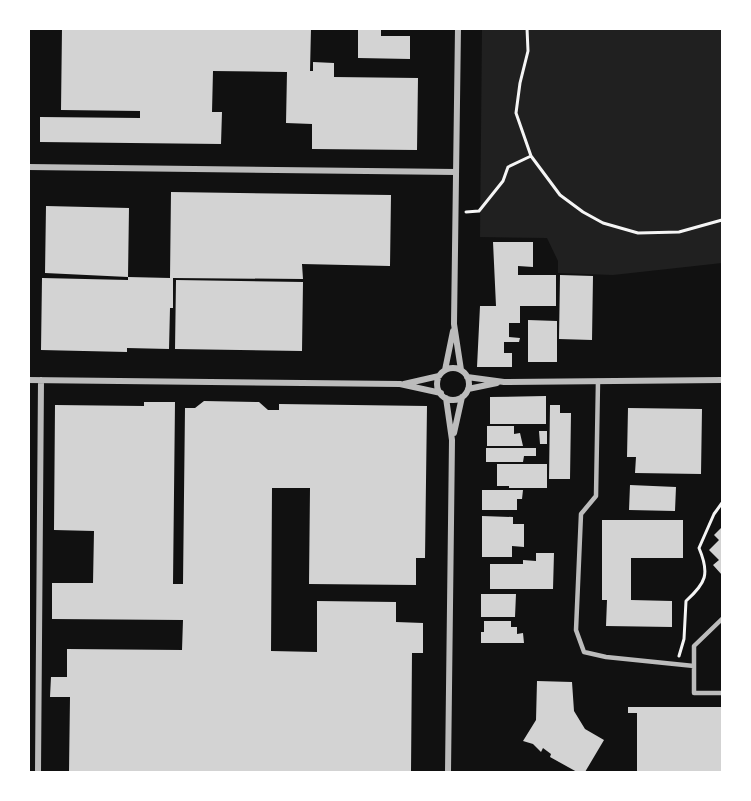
<svg xmlns="http://www.w3.org/2000/svg" width="751" height="801" font-family="Quicksand,sans-serif">
<style>
.green{fill:#202020}
.building{fill:#d3d3d3}
.lines{fill:none;stroke-linecap:round;stroke-linejoin:round}
.path{stroke:#f5f5f5;stroke-width:3}
.service{stroke:#bcbcbc;stroke-width:4.5}
.minor{stroke:#bcbcbc;stroke-width:6}
</style>
<rect width="100%" height="100%" fill="#111"/>
<path class="green" d="M 482,29 L 722,29 L 722,263 L 613,275 L 558,273 L 558,261 L 547,238 L 480,237 Z"/>
<path class="building" d="M 62,28 L 311,28 L 310,71 L 313,71 L 313,62 L 334,63 L 334,77 L 418,78 L 417,150 L 312,149 L 312,124 L 286,123 L 287,72 L 213,71 L 212,112 L 222,112 L 221,144 L 40,142 L 40,117 L 140,118 L 140,111 L 61,110 Z
M 358,28 L 381,28 L 381,36 L 410,36 L 410,59 L 358,58 Z
M 171,192 L 391,195 L 390,266 L 302,264 L 303,279 L 173,278 L 173,308 L 170,308 L 169,349 L 127,348 L 127,352 L 41,350 L 42,278 L 128,280 L 128,277 L 170,278 Z
M 46,206 L 129,208 L 128,277 L 45,273 Z
M 493,242 L 533,242 L 533,267 L 518,266 L 518,275 L 556,275 L 556,306 L 520,306 L 520,323 L 509,323 L 509,337 L 520,338 L 519,342 L 504,342 L 504,353 L 512,353 L 512,367 L 477,367 L 480,306 L 496,306 Z
M 560,275 L 593,276 L 592,340 L 559,339 Z
M 176,280 L 303,282 L 302,351 L 175,349 Z
M 528,320 L 557,321 L 557,362 L 528,362 Z
M 546,396 L 546,424 L 490,424 L 490,397 Z
M 204,401 L 259,402 L 268,410 L 279,410 L 279,404 L 427,406 L 425,558 L 416,558 L 416,585 L 309,584 L 310,488 L 272,488 L 271,651 L 317,652 L 317,601 L 396,602 L 396,622 L 423,623 L 423,653 L 412,653 L 411,772 L 69,772 L 70,697 L 50,697 L 51,677 L 67,677 L 67,649 L 182,650 L 183,620 L 52,619 L 52,583 L 93,583 L 94,531 L 54,530 L 55,405 L 144,406 L 144,402 L 175,402 L 173,584 L 183,584 L 185,408 L 195,408 Z
M 550,405 L 560,405 L 560,413 L 571,413 L 570,479 L 549,479 Z
M 628,408 L 702,409 L 701,474 L 635,473 L 636,457 L 627,457 Z
M 487,426 L 514,426 L 514,434 L 520,433 L 523,446 L 487,446 Z
M 539,431 L 547,431 L 547,444 L 540,444 Z
M 486,448 L 536,448 L 536,456 L 524,456 L 523,462 L 486,462 Z
M 497,464 L 547,464 L 547,488 L 509,488 L 509,486 L 497,486 Z
M 630,485 L 676,487 L 675,511 L 629,510 Z
M 482,490 L 523,490 L 522,499 L 517,499 L 517,510 L 482,510 Z
M 482,516 L 513,517 L 513,524 L 524,524 L 524,547 L 512,546 L 512,557 L 482,557 Z
M 602,520 L 683,520 L 683,558 L 631,558 L 631,600 L 672,601 L 672,627 L 606,626 L 607,600 L 602,600 Z
M 722,527 L 722,575 L 713,565 L 719,560 L 709,550 L 719,540 L 714,535 Z
M 536,553 L 554,553 L 553,589 L 490,589 L 490,564 L 523,564 L 523,560 L 536,561 Z
M 481,594 L 516,594 L 515,617 L 481,617 Z
M 484,621 L 511,621 L 511,627 L 517,627 L 517,634 L 523,633 L 524,643 L 481,643 L 481,632 L 484,632 Z
M 537,681 L 572,682 L 574,711 L 585,729 L 604,740 L 585,772 L 577,772 L 550,757 L 551,754 L 543,748 L 541,752 L 533,744 L 523,741 L 536,720 Z
M 628,707 L 722,707 L 722,772 L 637,772 L 637,713 L 628,713 Z"/>
<g class="lines">
<path class="path" d="M 527,28 L 528,51 L 520,83 L 516,113 L 531,156 L 560,195 L 583,212 L 603,223 L 638,233 L 679,232 L 722,220
M 466,212 L 479,211 L 503,181 L 508,167 L 531,156
M 679,656 L 684,639 L 686,601 C 706,583 710,574 699,548 L 714,514 L 722,503"/>
<path class="service" d="M 598,381 L 596,496 L 581,514 L 576,630 L 584,652 L 606,657 L 694,666
M 722,619 L 694,646 L 694,693 L 722,693"/>
<path class="minor" d="M 458,28 L 454,324 L 461,370
M 28,167 L 456,172
M437 384a16 16 0 1 1 32 0a16 16 0 1 1-32 0Z
M 445,370 L 453,331
M 467,377 L 504,382 L 722,380
M 28,380 L 400,384 L 441,393
M 404,384 L 439,376
M 468,389 L 497,383
M 446,398 L 452,440 L 448,772
M 454,433 L 462,397
M 38,772 L 41,380"/>
</g>
<rect width="751" height="801" fill="none" stroke="#ffffff" stroke-width="60"/>
</svg>
